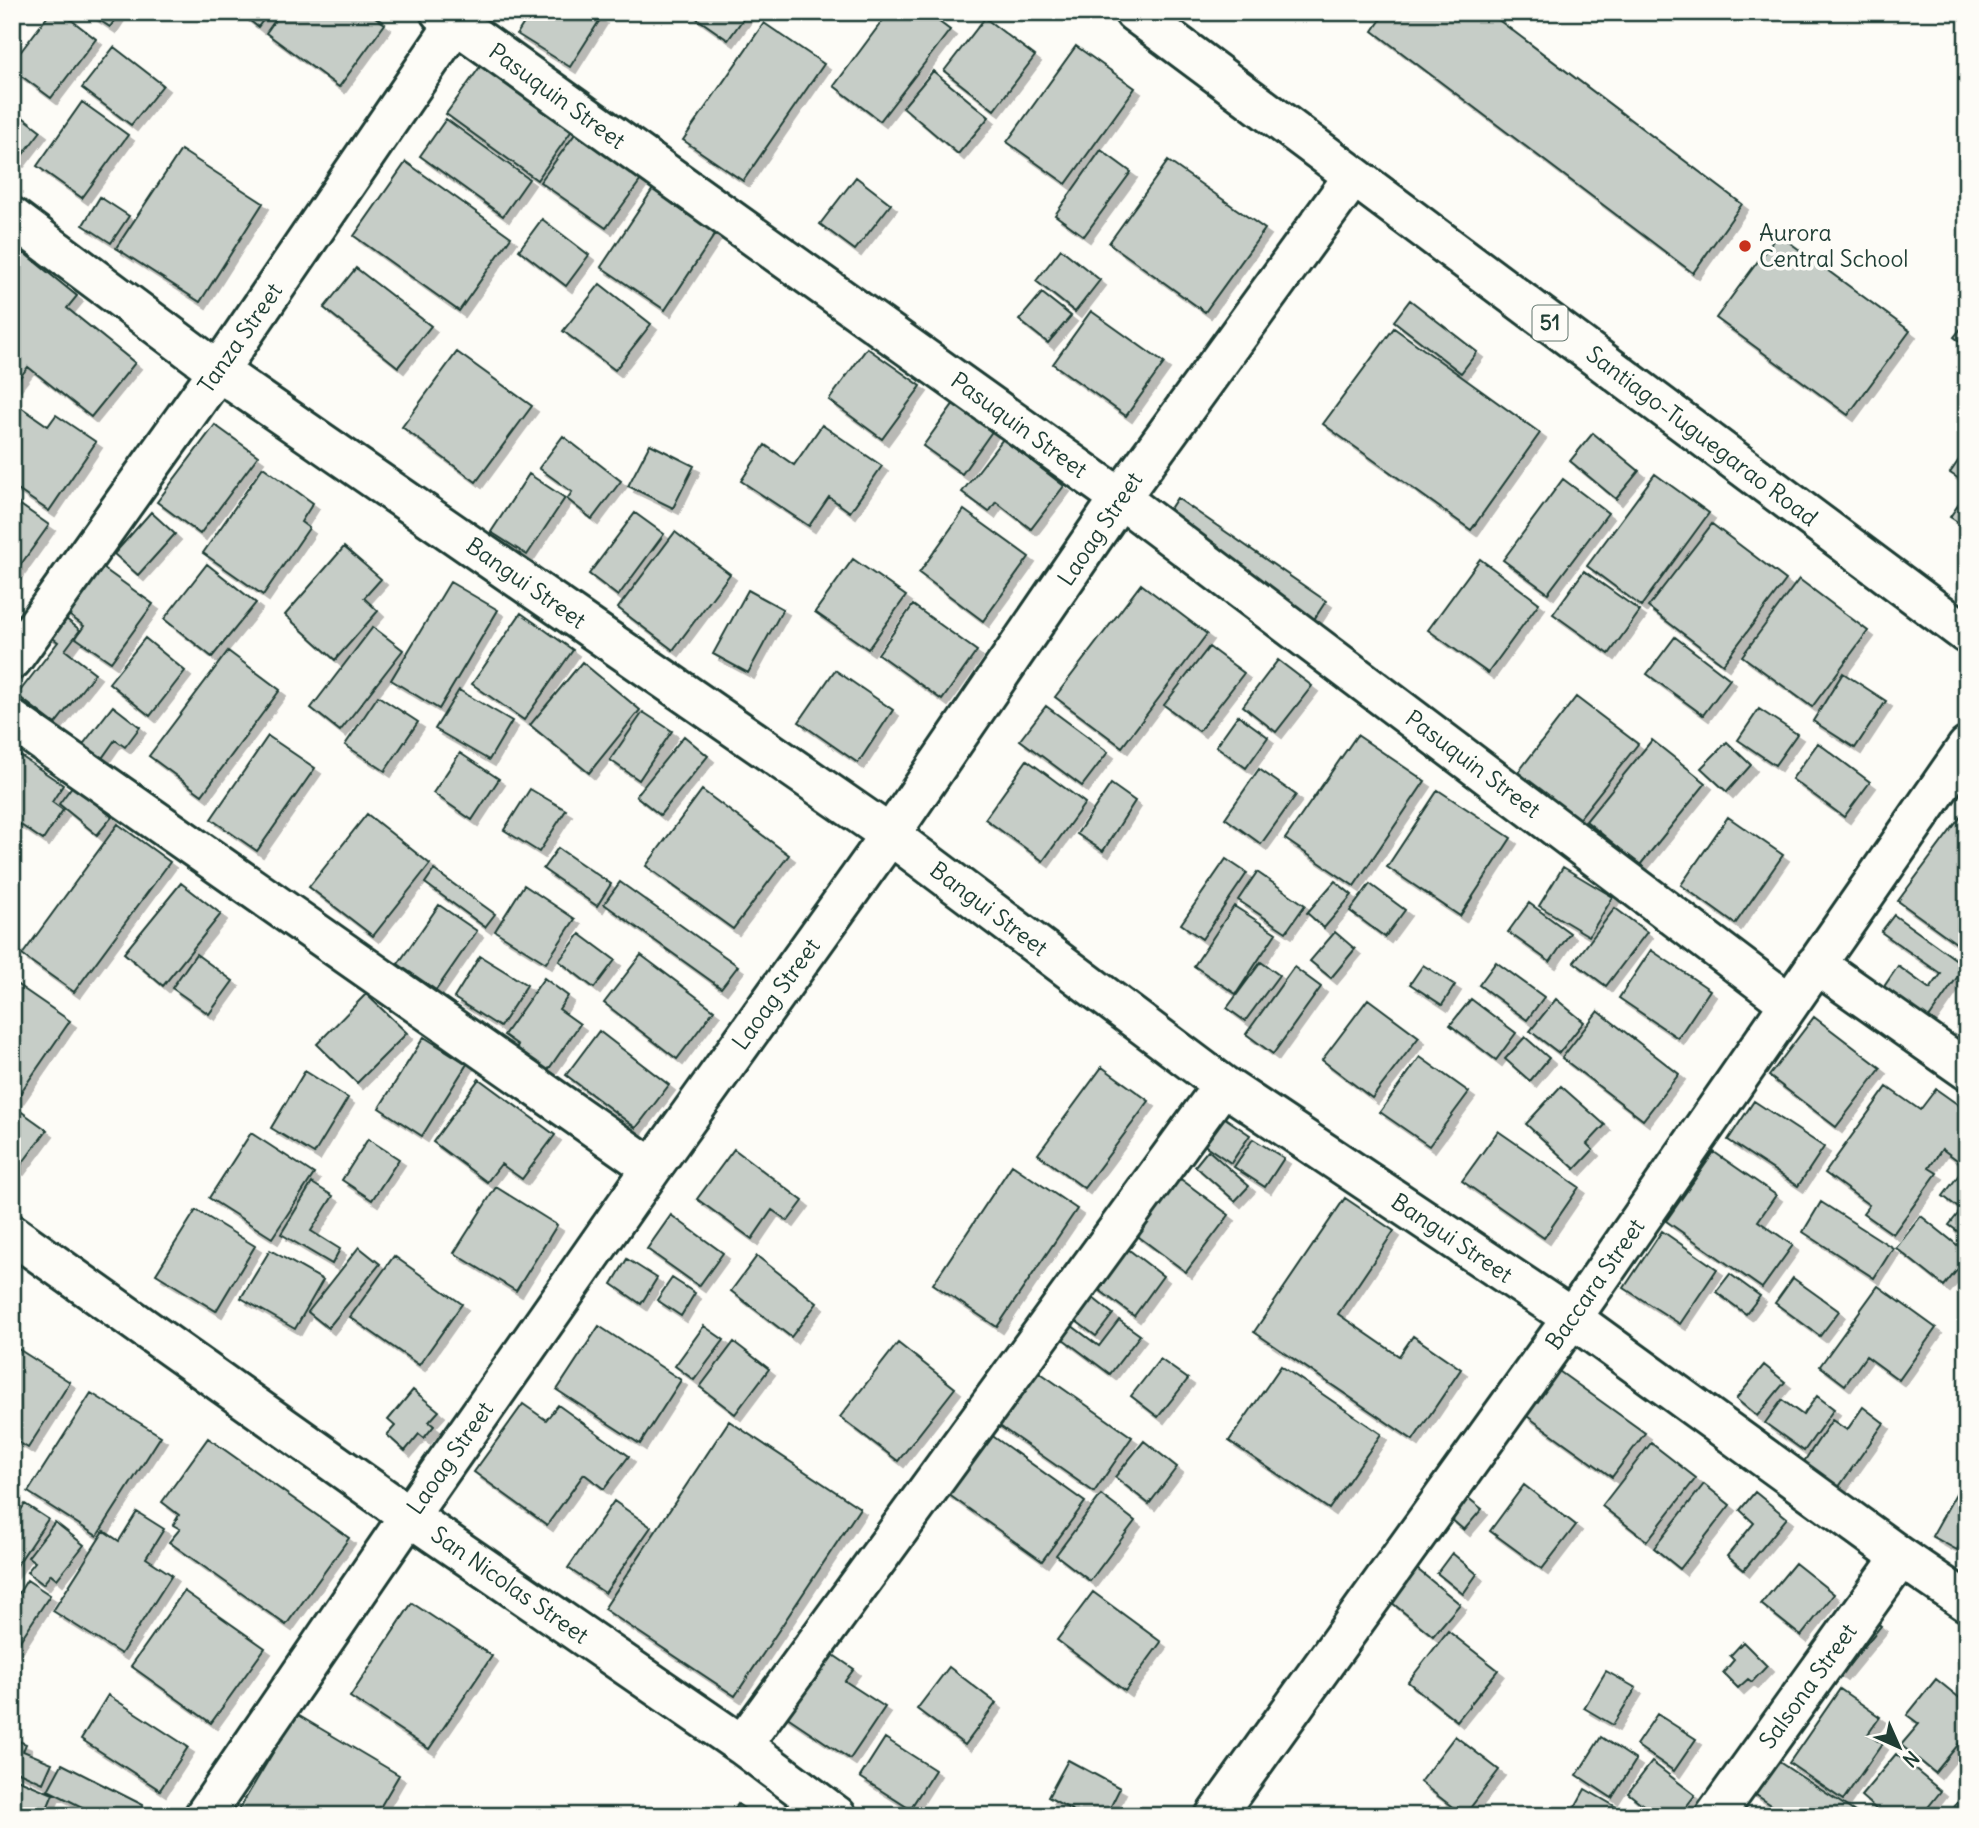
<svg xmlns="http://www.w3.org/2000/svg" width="1979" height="1828" font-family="Delius,sans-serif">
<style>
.building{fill:#c6cdc7;stroke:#1f3d34;stroke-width:2;filter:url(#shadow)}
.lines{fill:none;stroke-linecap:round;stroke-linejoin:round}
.street-casing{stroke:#1f3d34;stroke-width:44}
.highway-casing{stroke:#1f3d34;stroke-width:44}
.street{stroke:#fdfcf7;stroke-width:38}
.highway{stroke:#fdfcf7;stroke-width:38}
.poi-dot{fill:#c8321e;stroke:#fdfcf7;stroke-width:2.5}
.labels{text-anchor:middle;stroke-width:7;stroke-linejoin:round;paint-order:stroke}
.shield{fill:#fdfcf7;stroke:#62766e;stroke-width:2}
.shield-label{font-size:21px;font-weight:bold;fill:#1f3d34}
.street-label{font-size:23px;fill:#1f3d34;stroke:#fdfcf7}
.poi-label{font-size:23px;fill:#1f3d34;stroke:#fdfcf7;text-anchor:start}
</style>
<defs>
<filter id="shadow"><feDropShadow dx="6" dy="6" stdDeviation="0" flood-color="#0004"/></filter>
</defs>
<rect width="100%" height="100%" fill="#fdfcf7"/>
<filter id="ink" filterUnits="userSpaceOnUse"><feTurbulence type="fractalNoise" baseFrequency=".0143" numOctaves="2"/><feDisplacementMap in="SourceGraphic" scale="14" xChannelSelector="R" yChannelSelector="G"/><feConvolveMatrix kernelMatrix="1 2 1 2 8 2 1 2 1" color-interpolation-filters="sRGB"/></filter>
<g filter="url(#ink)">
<path class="building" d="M 51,12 L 61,12 L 96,39 L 51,98 L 12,69 L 12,63 Z
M 87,12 L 120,12 L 110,27 Z
M 239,12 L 269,12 L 258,27 Z
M 281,12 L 368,12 L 385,24 L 339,87 L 266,33 Z
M 531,12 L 591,12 L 601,18 L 570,67 L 517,34 Z
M 694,12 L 748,12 L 728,40 L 692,15 Z
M 889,12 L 926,12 L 950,30 L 880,121 L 834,86 Z
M 1386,12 L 1488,12 L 1742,204 L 1693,273 L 1373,31 Z
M 985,18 L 1035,56 L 994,110 L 944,71 Z
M 764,23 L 824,64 L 743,181 L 683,140 Z
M 1076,46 L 1135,88 L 1066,184 L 1007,142 Z
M 114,47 L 163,85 L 131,125 L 82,88 Z
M 485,60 L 575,126 L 537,180 L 446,114 Z
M 933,71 L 989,117 L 958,154 L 903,107 Z
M 82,102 L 128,135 L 82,198 L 37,166 Z
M 12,109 L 41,131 L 18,161 L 12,157 Z
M 446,119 L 529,179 L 503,216 L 420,156 Z
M 578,130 L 643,177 L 606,228 L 540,182 Z
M 181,150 L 263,203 L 200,302 L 116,248 Z
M 1101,150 L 1131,172 L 1084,236 L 1055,215 Z
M 1168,161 L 1265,229 L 1205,312 L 1109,243 Z
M 406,162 L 511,237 L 459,311 L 354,236 Z
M 856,177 L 891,204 L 855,250 L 820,224 Z
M 655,186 L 719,228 L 665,310 L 601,267 Z
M 100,197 L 129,216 L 111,243 L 83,225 Z
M 542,219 L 589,255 L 566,286 L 519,250 Z
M 1778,234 L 1910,331 L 1848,415 L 1716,318 Z
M 1061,249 L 1100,280 L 1075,312 L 1036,281 Z
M 24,253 L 77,296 L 67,308 L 135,363 L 91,417 L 28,367 L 14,385 L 12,384 L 12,264 L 15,265 Z
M 356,268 L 431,326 L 398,367 L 324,308 Z
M 600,284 L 651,324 L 615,370 L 563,331 Z
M 1042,293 L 1071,316 L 1048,343 L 1019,320 Z
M 1410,300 L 1477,352 L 1461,373 L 1394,321 Z
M 1091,311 L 1164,363 L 1126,416 L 1053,364 Z
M 1967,321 L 1967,347 L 1954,337 Z
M 1394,328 L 1540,433 L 1471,530 L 1323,424 Z
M 867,348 L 921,386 L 882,439 L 829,400 Z
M 457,352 L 532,406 L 476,482 L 402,427 Z
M 12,401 L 48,426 L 56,415 L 96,442 L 49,511 L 12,486 Z
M 954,403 L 993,430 L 962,474 L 923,446 Z
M 215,425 L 258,456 L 200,534 L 157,502 Z
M 822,425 L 882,466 L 850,512 L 829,497 L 809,526 L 741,481 L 765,445 L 794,465 Z
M 1593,433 L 1639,471 L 1616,499 L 1570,461 Z
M 563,436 L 621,481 L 592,519 L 567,499 L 572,492 L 539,468 Z
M 1003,439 L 1064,486 L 1031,529 L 996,502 L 989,512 L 962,492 Z
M 650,444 L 694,466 L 673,508 L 628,486 Z
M 1967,448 L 1967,484 L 1950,473 Z
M 263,467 L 313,503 L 301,522 L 309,528 L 263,595 L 203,553 Z
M 529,474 L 565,498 L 527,555 L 491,532 Z
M 1655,474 L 1709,513 L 1641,606 L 1587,566 Z
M 1563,479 L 1608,513 L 1548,593 L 1503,560 Z
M 1967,492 L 1967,528 L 1950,517 Z
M 1177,498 L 1326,601 L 1309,627 L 1160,524 Z
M 12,499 L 49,525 L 14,574 L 12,573 Z
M 964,510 L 1029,557 L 983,621 L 919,573 Z
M 151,512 L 175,534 L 138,575 L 114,554 Z
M 635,513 L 664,534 L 618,596 L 589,574 Z
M 1712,524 L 1786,580 L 1723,664 L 1648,607 Z
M 675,532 L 730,574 L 673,650 L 618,608 Z
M 344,547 L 381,579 L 364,598 L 378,611 L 335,660 L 285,615 Z
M 853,559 L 906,596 L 868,649 L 815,612 Z
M 1480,559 L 1539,603 L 1488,673 L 1428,630 Z
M 96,563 L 153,604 L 111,662 L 76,638 L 84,626 L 62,610 Z
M 207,564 L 256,603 L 212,657 L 164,619 Z
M 1584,571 L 1640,611 L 1609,654 L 1553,614 Z
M 1799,579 L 1868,631 L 1812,707 L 1742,656 Z
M 450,582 L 498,610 L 439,709 L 391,680 Z
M 1141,584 L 1207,634 L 1122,747 L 1055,697 Z
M 748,590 L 783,609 L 748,673 L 713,654 Z
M 913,605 L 977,651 L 942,700 L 878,654 Z
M 521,613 L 573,650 L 524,720 L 472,684 Z
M 61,615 L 80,630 L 65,650 L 95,673 L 55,724 L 17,695 L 58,642 L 46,633 Z
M 373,627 L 403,650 L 340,731 L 311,708 Z
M 1675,637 L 1730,679 L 1703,715 L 1647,674 Z
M 145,638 L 185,671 L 150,716 L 109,683 Z
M 1209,647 L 1244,673 L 1199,731 L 1164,705 Z
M 228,651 L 280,690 L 202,795 L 149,756 Z
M 1278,660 L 1312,686 L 1276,732 L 1243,706 Z
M 582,662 L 640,710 L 589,773 L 530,725 Z
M 835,670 L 893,710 L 858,763 L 799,722 Z
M 1843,673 L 1886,701 L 1855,748 L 1813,721 Z
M 459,690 L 512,721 L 489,760 L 435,729 Z
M 378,696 L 418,722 L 385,771 L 345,745 Z
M 1576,697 L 1638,744 L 1577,821 L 1516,775 Z
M 113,706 L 140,727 L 125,747 L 115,740 L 100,761 L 81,747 Z
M 1046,706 L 1108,752 L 1082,786 L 1020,740 Z
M 1759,709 L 1797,734 L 1775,765 L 1738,740 Z
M 643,712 L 672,731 L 639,780 L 610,760 Z
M 1238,715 L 1268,737 L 1246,768 L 1216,746 Z
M 1357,735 L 1425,781 L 1354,886 L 1285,839 Z
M 268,736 L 315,768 L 257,851 L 211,819 Z
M 684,736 L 708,756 L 660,815 L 636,796 Z
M 1652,740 L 1706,783 L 1640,865 L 1586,821 Z
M 1727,742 L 1751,765 L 1727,792 L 1701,768 Z
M 1818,743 L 1870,782 L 1844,817 L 1792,779 Z
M 12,750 L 63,785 L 52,802 L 63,810 L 43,840 L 12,819 Z
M 460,753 L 499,779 L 472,820 L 433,793 Z
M 1027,760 L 1085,803 L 1043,861 L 985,819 Z
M 1259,769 L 1296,795 L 1261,844 L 1225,818 Z
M 1111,784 L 1135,801 L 1103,851 L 1077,834 Z
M 73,785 L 112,817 L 97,835 L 59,804 Z
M 530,789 L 566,810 L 539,852 L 504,830 Z
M 702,790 L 789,855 L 733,929 L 646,866 Z
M 1438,790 L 1511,838 L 1460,916 L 1387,867 Z
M 367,814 L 430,864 L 373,936 L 309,887 Z
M 1962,815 L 1967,819 L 1967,951 L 1898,901 Z
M 1728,817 L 1783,855 L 1735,924 L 1681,885 Z
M 118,824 L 170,862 L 74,992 L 22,955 Z
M 558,848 L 611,884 L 597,906 L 543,869 Z
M 1226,859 L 1247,873 L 1202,939 L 1181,924 Z
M 1563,867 L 1613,897 L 1589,936 L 1539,906 Z
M 434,870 L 495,914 L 485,927 L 425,883 Z
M 1257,872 L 1305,905 L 1286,932 L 1238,900 Z
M 1335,881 L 1352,895 L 1324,928 L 1307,913 Z
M 620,882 L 738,966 L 721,988 L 604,904 Z
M 181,883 L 221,914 L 163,986 L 124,953 Z
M 1370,884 L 1405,910 L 1385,937 L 1350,911 Z
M 524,885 L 575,919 L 546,963 L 495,931 Z
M 1529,903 L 1570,933 L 1550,962 L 1508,932 Z
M 439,905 L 477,931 L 436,990 L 398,964 Z
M 1234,906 L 1276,933 L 1236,994 L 1194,966 Z
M 1615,908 L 1647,932 L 1606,986 L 1574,962 Z
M 1894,915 L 1965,966 L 1924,1025 L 1879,994 L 1898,966 L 1930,989 L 1941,974 L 1881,932 Z
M 1335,932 L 1355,949 L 1331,978 L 1310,961 Z
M 580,934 L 615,960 L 594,988 L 559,961 Z
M 1651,950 L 1710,990 L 1678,1038 L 1619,998 Z
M 196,954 L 233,981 L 209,1014 L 172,988 Z
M 641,955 L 714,1010 L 677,1059 L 604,1003 Z
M 480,956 L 527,985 L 500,1027 L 454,998 Z
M 1261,962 L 1279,975 L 1245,1021 L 1227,1008 Z
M 1496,962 L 1544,997 L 1527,1020 L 1479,985 Z
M 1423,965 L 1455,985 L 1442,1005 L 1410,984 Z
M 1294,967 L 1321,987 L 1273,1054 L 1246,1034 Z
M 544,978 L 568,996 L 559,1009 L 580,1024 L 539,1083 L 507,1061 L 518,1045 L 504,1035 Z
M 12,981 L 70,1021 L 16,1099 L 12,1096 Z
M 366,994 L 407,1033 L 357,1083 L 317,1044 Z
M 1368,999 L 1419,1037 L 1372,1098 L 1322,1060 Z
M 1471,999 L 1516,1033 L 1496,1060 L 1450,1025 Z
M 1556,999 L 1584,1022 L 1559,1053 L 1530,1031 Z
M 1598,1011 L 1679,1074 L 1643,1120 L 1562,1058 Z
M 1814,1017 L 1881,1068 L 1836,1127 L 1769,1076 Z
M 599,1031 L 669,1085 L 636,1128 L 566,1075 Z
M 424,1037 L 467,1064 L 422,1136 L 379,1108 Z
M 1525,1037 L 1549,1058 L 1530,1081 L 1505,1059 Z
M 1420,1057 L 1469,1092 L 1429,1146 L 1380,1112 Z
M 1102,1067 L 1149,1101 L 1084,1188 L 1038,1154 Z
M 305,1071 L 348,1098 L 314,1154 L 271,1128 Z
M 479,1079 L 555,1135 L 522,1179 L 501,1164 L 487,1182 L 433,1142 Z
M 1561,1086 L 1605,1125 L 1587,1144 L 1593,1150 L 1575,1169 L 1526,1124 Z
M 1887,1087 L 1920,1110 L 1936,1089 L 1967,1111 L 1967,1153 L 1960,1162 L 1942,1149 L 1929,1168 L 1937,1173 L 1893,1234 L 1863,1213 L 1869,1205 L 1825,1173 Z
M 1754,1101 L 1824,1147 L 1798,1186 L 1728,1140 Z
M 19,1110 L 47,1130 L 18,1169 L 12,1165 L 12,1119 Z
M 1222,1116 L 1250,1135 L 1231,1163 L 1203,1144 Z
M 1498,1131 L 1579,1187 L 1544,1238 L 1462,1181 Z
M 251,1133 L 314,1174 L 272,1238 L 209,1198 Z
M 368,1139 L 399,1159 L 372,1200 L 342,1180 Z
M 1253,1139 L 1284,1158 L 1265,1187 L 1234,1167 Z
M 734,1149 L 803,1201 L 788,1221 L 772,1210 L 752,1239 L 697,1199 Z
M 1208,1150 L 1249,1186 L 1235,1201 L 1195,1166 Z
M 1714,1152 L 1776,1195 L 1758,1221 L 1793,1245 L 1762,1288 L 1666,1221 Z
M 1967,1164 L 1967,1238 L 1949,1225 L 1961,1210 L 1943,1196 Z
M 1012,1165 L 1077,1209 L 997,1327 L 933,1284 Z
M 1178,1177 L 1229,1215 L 1186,1272 L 1135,1234 Z
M 312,1183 L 333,1196 L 311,1231 L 340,1249 L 332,1264 L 281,1234 Z
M 496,1187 L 557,1225 L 516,1291 L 454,1253 Z
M 1345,1198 L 1394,1231 L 1338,1314 L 1399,1356 L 1413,1336 L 1461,1369 L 1413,1440 L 1254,1332 Z
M 1821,1202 L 1893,1248 L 1874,1278 L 1803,1232 Z
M 196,1210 L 255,1246 L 216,1311 L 156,1274 Z
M 671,1215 L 723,1253 L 699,1286 L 647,1249 Z
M 1921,1216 L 1967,1253 L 1967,1258 L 1944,1286 L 1896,1248 Z
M 1662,1231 L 1717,1269 L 1680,1324 L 1624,1288 Z
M 1124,1246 L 1163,1276 L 1134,1316 L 1094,1286 Z
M 359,1247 L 380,1264 L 328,1328 L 308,1312 Z
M 270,1250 L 323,1280 L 295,1329 L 241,1298 Z
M 394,1256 L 462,1304 L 419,1365 L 350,1317 Z
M 757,1256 L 817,1303 L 791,1337 L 731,1291 Z
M 627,1259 L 657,1278 L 641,1304 L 612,1284 Z
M 1730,1274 L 1760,1296 L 1746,1314 L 1716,1292 Z
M 672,1278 L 695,1293 L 681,1316 L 657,1300 Z
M 1793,1278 L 1839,1311 L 1820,1336 L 1775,1303 Z
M 1878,1286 L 1936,1328 L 1899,1380 L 1866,1356 L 1845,1385 L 1820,1366 Z
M 1093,1298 L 1113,1314 L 1096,1336 L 1076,1321 Z
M 1119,1320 L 1140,1335 L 1110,1374 L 1063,1339 L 1072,1326 L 1099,1346 Z
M 599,1326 L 681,1380 L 640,1444 L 557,1390 Z
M 704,1326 L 724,1340 L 694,1380 L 675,1366 Z
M 734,1342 L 769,1369 L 735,1414 L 700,1387 Z
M 898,1343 L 955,1388 L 898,1461 L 840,1417 Z
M 12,1345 L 70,1382 L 28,1448 L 12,1438 Z
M 1160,1359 L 1188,1379 L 1158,1417 L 1131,1396 Z
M 1764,1365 L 1785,1382 L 1757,1416 L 1736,1399 Z
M 1281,1366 L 1381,1434 L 1329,1509 L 1229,1441 Z
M 1032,1367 L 1132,1437 L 1094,1492 L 994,1422 Z
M 1556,1369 L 1645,1433 L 1612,1477 L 1524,1414 Z
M 413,1390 L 439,1411 L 429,1422 L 434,1426 L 424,1438 L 419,1434 L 405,1451 L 387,1435 L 395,1426 L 388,1420 Z
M 91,1393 L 161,1436 L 97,1536 L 28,1492 Z
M 1817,1396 L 1834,1409 L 1804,1451 L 1765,1423 L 1782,1400 L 1803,1415 Z
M 523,1404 L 546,1420 L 558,1405 L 629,1456 L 604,1489 L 584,1474 L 547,1525 L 474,1472 Z
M 1863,1407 L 1884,1423 L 1838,1488 L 1803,1463 L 1832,1420 L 1847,1430 Z
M 729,1421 L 860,1508 L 735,1696 L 604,1609 Z
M 980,1427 L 1085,1502 L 1042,1561 L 938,1487 Z
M 208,1438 L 349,1538 L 286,1625 L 169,1542 L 180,1529 L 173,1525 L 179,1515 L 162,1502 Z
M 1144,1441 L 1177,1467 L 1149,1504 L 1115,1477 Z
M 1651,1443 L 1696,1478 L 1647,1541 L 1602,1506 Z
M 1963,1481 L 1967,1483 L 1967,1532 L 1957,1550 L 1932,1536 Z
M 1704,1484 L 1730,1505 L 1680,1569 L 1654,1548 Z
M 1524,1485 L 1576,1525 L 1542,1569 L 1490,1531 Z
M 1755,1492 L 1787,1518 L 1744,1570 L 1727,1556 L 1754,1523 L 1740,1510 Z
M 1101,1495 L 1135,1521 L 1090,1581 L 1056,1555 Z
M 1467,1497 L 1482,1509 L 1464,1530 L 1450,1518 Z
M 614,1501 L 651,1527 L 605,1593 L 568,1568 Z
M 25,1504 L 48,1519 L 13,1571 L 12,1523 Z
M 137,1512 L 164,1529 L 146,1558 L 172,1575 L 121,1654 L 53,1611 L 104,1531 L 119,1541 Z
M 55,1522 L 84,1545 L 57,1579 L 51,1574 L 43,1584 L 27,1572 L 35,1562 L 28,1557 Z
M 1452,1553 L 1477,1574 L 1463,1594 L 1437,1573 Z
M 1795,1563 L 1834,1594 L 1801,1636 L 1761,1604 Z
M 1417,1569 L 1460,1604 L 1433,1636 L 1391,1602 Z
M 27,1580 L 50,1595 L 12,1653 L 12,1604 Z
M 184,1591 L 265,1648 L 211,1723 L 131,1666 Z
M 1093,1592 L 1161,1642 L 1125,1691 L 1057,1640 Z
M 412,1603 L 492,1656 L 429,1749 L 350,1697 Z
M 1867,1615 L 1881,1626 L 1841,1675 L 1827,1665 Z
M 1448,1631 L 1498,1670 L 1457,1721 L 1408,1682 Z
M 1743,1642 L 1767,1666 L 1752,1682 L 1748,1679 L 1738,1688 L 1723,1673 L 1734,1660 L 1730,1656 Z
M 823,1648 L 854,1669 L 845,1681 L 885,1707 L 850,1759 L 780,1712 Z
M 949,1667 L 996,1703 L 965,1745 L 917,1709 Z
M 1606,1671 L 1636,1688 L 1613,1725 L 1584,1708 Z
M 1936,1679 L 1967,1704 L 1967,1734 L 1935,1773 L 1901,1745 L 1919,1724 L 1907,1715 Z
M 1840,1689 L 1880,1717 L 1868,1734 L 1882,1744 L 1843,1800 L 1789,1763 Z
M 108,1695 L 188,1747 L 160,1790 L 81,1739 Z
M 296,1714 L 399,1775 L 375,1816 L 235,1816 Z
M 1657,1714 L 1696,1739 L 1674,1771 L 1636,1745 Z
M 1455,1736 L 1499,1770 L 1464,1816 L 1420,1782 Z
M 1601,1737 L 1636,1760 L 1612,1798 L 1577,1775 Z
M 12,1738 L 26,1744 L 23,1751 L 52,1763 L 43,1783 L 12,1769 Z
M 885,1738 L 935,1770 L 910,1809 L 860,1777 Z
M 1896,1754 L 1941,1791 L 1921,1816 L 1884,1816 L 1861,1796 Z
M 1773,1758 L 1861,1816 L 1788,1816 L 1750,1791 Z
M 1068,1760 L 1120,1788 L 1106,1816 L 1083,1816 L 1048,1797 Z
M 1652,1762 L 1695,1795 L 1679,1816 L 1657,1816 L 1628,1793 Z
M 62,1764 L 143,1805 L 138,1816 L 100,1816 L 48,1790 Z
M 12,1777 L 53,1794 L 44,1816 L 12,1816 Z
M 1585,1789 L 1632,1816 L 1570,1816 Z
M 1967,1789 L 1967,1816 L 1948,1816 Z
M 738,1804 L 754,1816 L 730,1816 Z"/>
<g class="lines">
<defs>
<path id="street" d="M 440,12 L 1120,498 L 1789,1003
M 12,217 L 218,371 L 890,835 L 1223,1085 L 1572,1318 L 1901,1557 L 1967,1602
M 12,660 L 218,371 L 463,12
M 12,720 L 652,1168
M 1816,964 L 1967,1070
M 12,1234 L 409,1516 L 742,1745 L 837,1816
M 742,1745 L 1223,1085
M 204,1816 L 409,1516 L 652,1168 L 890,835 L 1120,498 L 1353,177
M 1215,1816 L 1572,1318 L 1967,747
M 1715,1816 L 1901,1557"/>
<path id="highway" d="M 1134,12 L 1967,634"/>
</defs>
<use href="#street" class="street-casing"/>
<use href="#highway" class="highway-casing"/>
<use href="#street" class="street"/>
<use href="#highway" class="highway"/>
</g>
</g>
<circle class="poi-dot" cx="1745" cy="246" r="7"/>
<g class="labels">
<rect class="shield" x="1532.5" y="305.5" width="35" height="35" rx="5"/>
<g class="shield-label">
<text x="1550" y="330">51</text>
</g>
<g class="street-label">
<text transform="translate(557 96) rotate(36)" y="8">Pasuquin Street</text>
<text transform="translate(240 338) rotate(-55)" y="8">Tanza Street</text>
<text transform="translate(1019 425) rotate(36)" y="8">Pasuquin Street</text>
<text transform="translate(1702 436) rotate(37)" y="8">Santiago-Tuguegarao Road</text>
<text transform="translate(1100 529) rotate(-56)" y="8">Laoag Street</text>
<text transform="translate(526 583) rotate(35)" y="8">Bangui Street</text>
<text transform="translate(1473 764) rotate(37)" y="8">Pasuquin Street</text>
<text transform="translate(989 909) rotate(37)" y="8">Bangui Street</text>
<text transform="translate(776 994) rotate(-54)" y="8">Laoag Street</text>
<text transform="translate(1452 1238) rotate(34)" y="8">Bangui Street</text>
<text transform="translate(1595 1284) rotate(-55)" y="8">Baccara Street</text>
<text transform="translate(450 1458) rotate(-55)" y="8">Laoag Street</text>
<text transform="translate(510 1585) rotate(35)" y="8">San Nicolas Street</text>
<text transform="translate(1808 1686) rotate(-54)" y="8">Salsona Street</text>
</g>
<g class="poi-label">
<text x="1759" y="241">Aurora<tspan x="1759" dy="26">Central School</tspan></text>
</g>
</g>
<rect width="1979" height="1828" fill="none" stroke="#fdfcf7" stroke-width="42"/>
<rect x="21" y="21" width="1937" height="1786" fill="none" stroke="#1f3d34" stroke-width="2.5" filter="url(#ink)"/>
<g transform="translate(1899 1747) rotate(135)" stroke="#fdfcf7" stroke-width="5" paint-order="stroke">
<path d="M0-5L12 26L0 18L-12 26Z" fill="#1f3d34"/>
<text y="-10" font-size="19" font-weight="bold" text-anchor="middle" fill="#1f3d34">N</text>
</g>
</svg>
